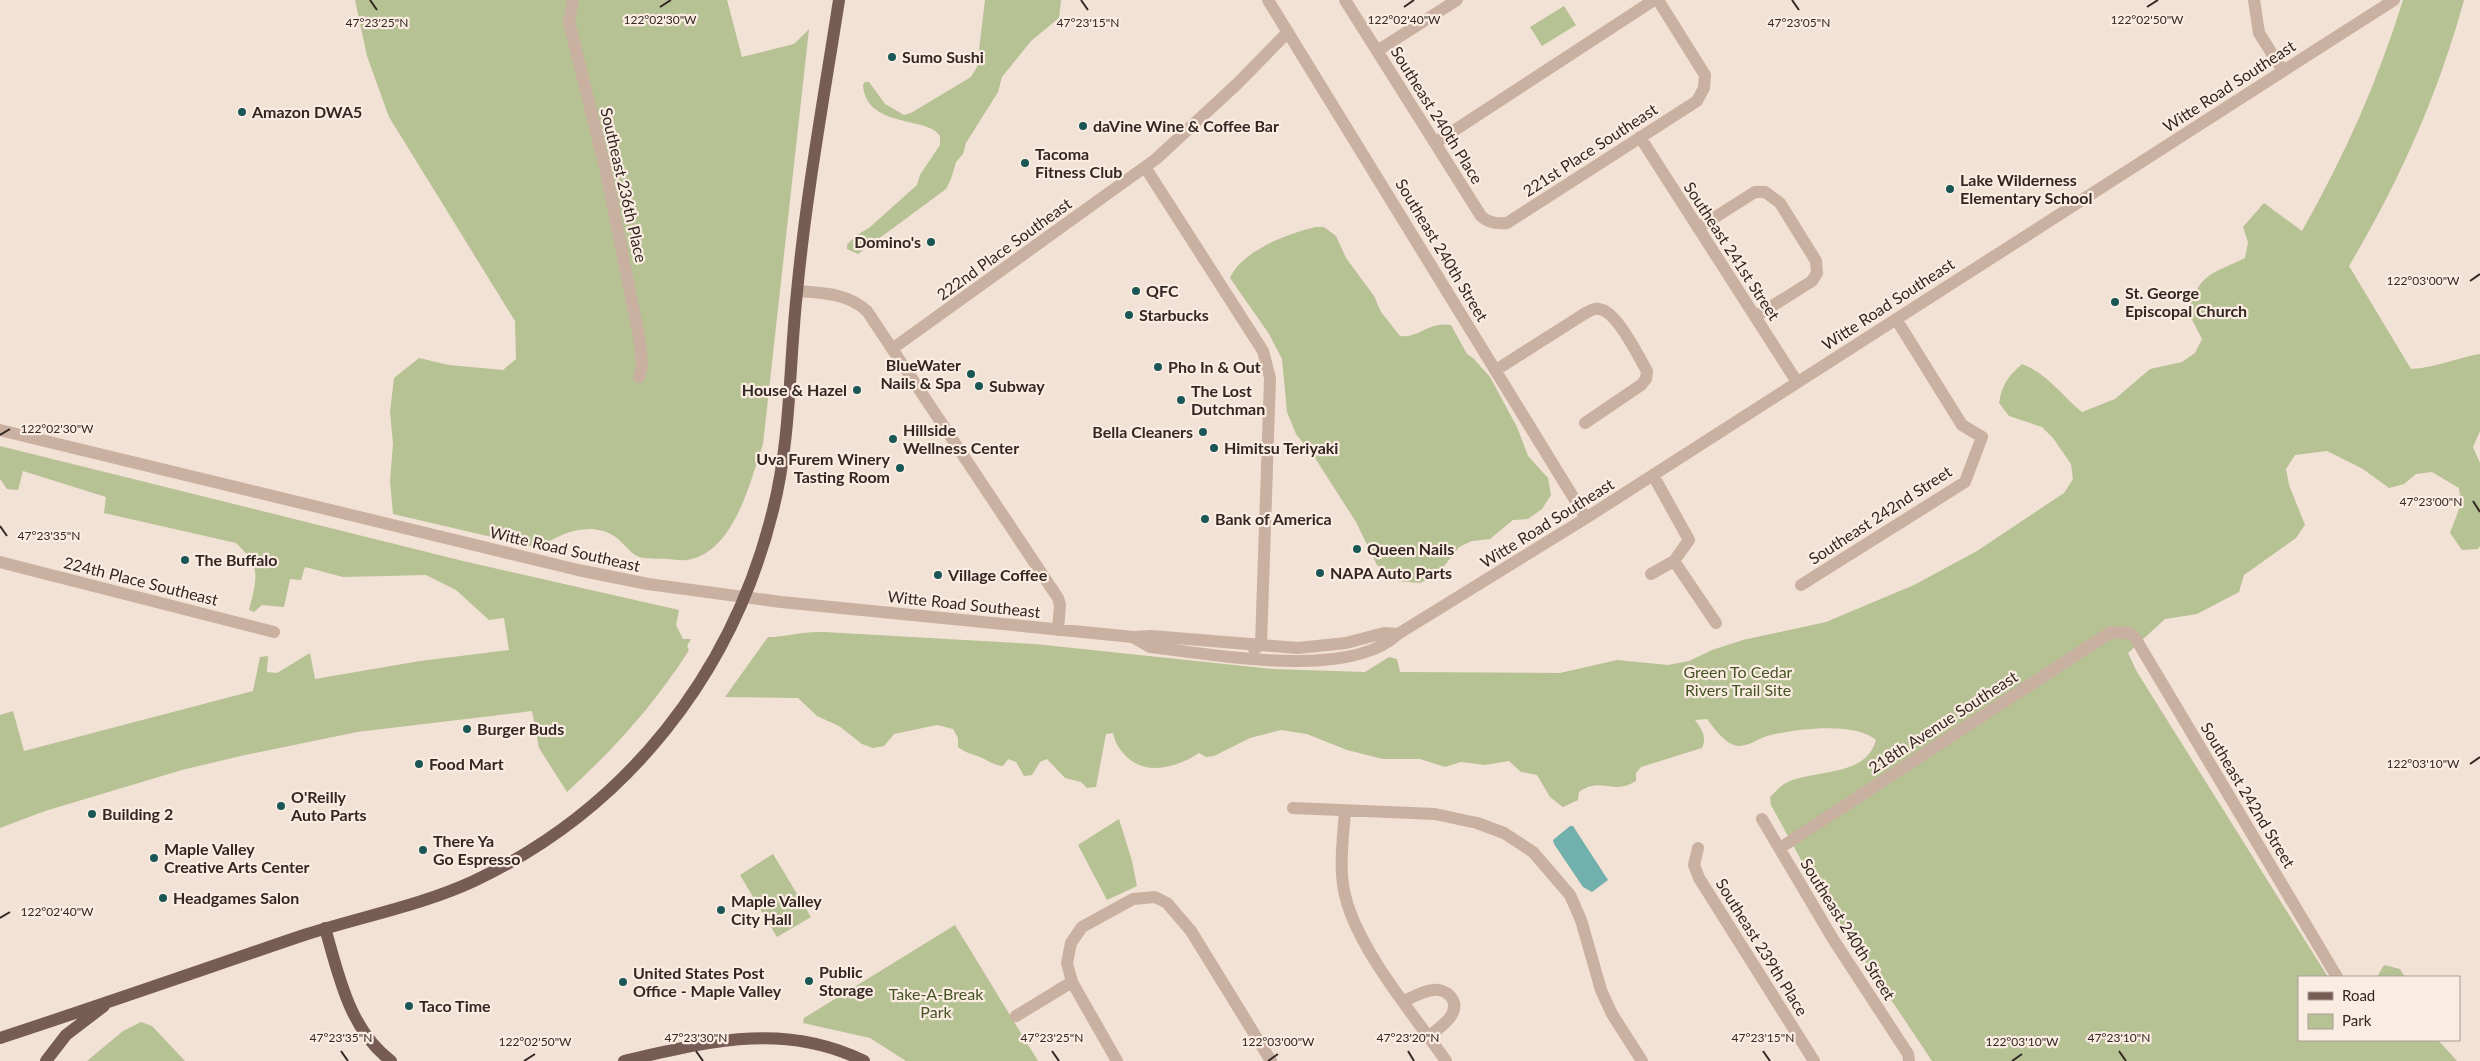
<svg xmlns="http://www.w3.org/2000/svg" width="2480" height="1061" font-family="Lato,sans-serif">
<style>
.green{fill:#b6c194}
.water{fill:#72b0ad}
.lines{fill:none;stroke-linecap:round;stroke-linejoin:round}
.minor{stroke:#cab0a0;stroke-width:12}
.major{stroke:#775c54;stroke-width:12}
.ticks{fill:none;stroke:#332724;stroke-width:2}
.poi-dot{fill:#185755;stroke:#faece1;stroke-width:2}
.labels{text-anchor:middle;stroke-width:4.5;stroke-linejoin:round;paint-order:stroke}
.poi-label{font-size:16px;font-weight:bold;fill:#332724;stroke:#faece1;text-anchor:start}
.street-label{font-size:16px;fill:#332724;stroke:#faece1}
.park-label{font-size:16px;fill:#465326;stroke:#faece1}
.ticks-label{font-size:12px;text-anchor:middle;fill:#332724;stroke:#faece1;stroke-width:4.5;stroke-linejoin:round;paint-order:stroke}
</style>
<rect width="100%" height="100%" fill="#f2e1d5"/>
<path class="green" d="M 355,0 L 727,0 L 742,57 L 794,44 L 809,29 L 763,444 C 750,482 734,553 687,560 C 681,561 673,559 668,559 C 659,558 645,560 637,556 C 628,551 622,541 614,536 C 589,521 560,533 539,548 L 393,514 L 390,481 L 393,444 L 390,412 L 394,378 L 419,358 L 449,365 L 503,370 L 516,359 L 515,321 L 389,117 L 367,56 Z
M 985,0 L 1061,0 L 1059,18 L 1031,41 L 1002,77 L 998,92 L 966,143 L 963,154 L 956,162 L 951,179 L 946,189 L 858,254 L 847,249 L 847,245 L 855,236 L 869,228 L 917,185 L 920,175 L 940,145 L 940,136 C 929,116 866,129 863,85 L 865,82 L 869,82 L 885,104 L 904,115 L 911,113 L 971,77 L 977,67 Z
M 2403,0 L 2464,0 C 2438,95 2399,182 2349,266 L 2411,369 C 2435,368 2456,358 2480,354 L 2480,431 L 2473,447 L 2480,463 L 2480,546 L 2478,549 L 2462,550 L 2450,533 L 2461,504 L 2459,488 L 2432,472 L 2416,474 L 2404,484 L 2389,488 L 2363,469 L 2327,451 L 2295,455 L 2286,469 L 2289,485 L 2305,525 L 2296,538 L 2244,575 L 2239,592 L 2197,614 L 2165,619 L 2128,653 L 2137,672 L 2328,977 L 2299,977 L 2299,1040 L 2438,1040 L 2457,1061 L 1932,1061 L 1817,889 L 1771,805 L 1770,797 C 1776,791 1781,785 1788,782 C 1817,769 1866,777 1876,740 C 1855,721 1793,729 1767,736 C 1757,739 1745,749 1734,745 C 1724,742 1713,727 1707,719 L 1695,720 C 1702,729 1707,737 1702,748 L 1641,767 L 1636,773 L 1636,781 C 1611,796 1602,776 1579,792 L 1578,800 L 1563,807 L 1550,797 L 1537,775 L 1521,772 L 1509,761 L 1485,765 L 1461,762 L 1445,767 L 1420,759 L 1383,759 L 1347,750 L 1307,734 L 1281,730 L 1250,738 L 1214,756 L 1206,757 L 1199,753 C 1176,768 1144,777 1124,754 C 1118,747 1115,742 1113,733 L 1106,734 L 1096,787 L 1087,788 L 1081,782 L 1065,778 L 1047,759 L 1040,762 L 1032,775 L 1024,776 L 1016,762 L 1008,759 L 1003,766 C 993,765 989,761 980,757 C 972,754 966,753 958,747 L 958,738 L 953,729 L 937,725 L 894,734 L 884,746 L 873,748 L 862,744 L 839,726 L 817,716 L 798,698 L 725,697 L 768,637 C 786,637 804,631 823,632 L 1035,644 L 1272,669 L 1365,672 L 1389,657 L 1397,659 L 1400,672 L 1560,673 L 1617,660 L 1668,665 L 1689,661 L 1712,650 L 1743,640 L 1826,622 L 1914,585 L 1977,551 L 2064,493 L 2073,479 L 2071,464 L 2053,438 L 2042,427 L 2009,416 L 1999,403 C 2002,385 2008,376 2022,364 C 2048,374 2061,395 2082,412 L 2115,399 L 2150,369 L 2182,362 L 2195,353 L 2202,339 L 2188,312 C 2200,272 2211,275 2245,258 L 2248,242 L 2243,227 L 2264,203 L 2302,231 C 2344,157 2378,81 2403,0 Z
M 1564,6 L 1576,25 L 1542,46 L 1530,27 Z
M 1316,227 L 1324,227 L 1336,236 L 1346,258 L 1374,296 L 1381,312 L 1400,336 C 1417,339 1429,321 1451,325 L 1467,354 L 1473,358 L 1490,377 L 1517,427 L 1528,456 L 1548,478 L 1551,495 L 1542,509 L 1528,519 L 1513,520 L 1490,539 L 1472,541 L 1459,547 L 1438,574 L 1420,583 L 1396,581 L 1377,565 L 1356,522 L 1315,458 L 1296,434 L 1287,412 L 1282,359 L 1269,334 L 1230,278 C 1241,251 1289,233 1316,227 Z
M 0,446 L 463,561 L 679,610 L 676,625 L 683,639 L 691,639 L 687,646 L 689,650 C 655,704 614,749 567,792 L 539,748 L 532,711 L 357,732 L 245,755 L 182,770 L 45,811 L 0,828 L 0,715 L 13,711 L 24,751 L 253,691 L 260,657 L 268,656 L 267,672 L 277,673 L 310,653 L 315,679 L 420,661 L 509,650 L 504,618 L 489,620 L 456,590 L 426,575 L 343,577 L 305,567 L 301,580 L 290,579 L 284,607 L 262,605 L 254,612 L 249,610 C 257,578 262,567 236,543 L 104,513 L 106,497 L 23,471 L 18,490 L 7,489 L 0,479 Z
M 1119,819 L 1132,861 L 1137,886 L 1107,900 L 1078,845 Z
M 773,854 L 811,917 L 777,937 L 740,875 Z
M 955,925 L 1038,1061 L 906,1061 L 870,1038 L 803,1023 L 804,1018 Z
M 2384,965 L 2400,969 L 2405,977 L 2377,977 Z
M 141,1022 L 152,1026 L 185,1061 L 87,1061 L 123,1031 Z"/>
<path class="water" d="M 1570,826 L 1573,826 L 1608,880 L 1592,892 L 1583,887 L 1554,844 L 1553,840 Z"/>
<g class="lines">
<path class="minor" d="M 573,0 L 569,22 L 606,172 L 639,336 L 642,365 L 639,377
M 1268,0 L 1586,518
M 1345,0 L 1481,216 C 1488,223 1497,224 1507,223 L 1697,101 L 1704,88 L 1705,75 L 1658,0
M 2254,0 L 2259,33 L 2283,71
M 1377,51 L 1457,0
M 1640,137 L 1797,382
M 1435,143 L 1654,0
M 1145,167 L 1263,351 L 1270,378 L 1261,645 L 1254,649
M 1698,228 L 1755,192 L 1765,192 L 1780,203 L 1816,261 L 1817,273 L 1812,281 L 1755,317
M 797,291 C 822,293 847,293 867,311 L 1058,598 L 1060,605 L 1058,630
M 892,349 L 1156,159 L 1237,84 L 1288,32
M 1496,370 L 1584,314 C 1589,311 1594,308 1599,309 C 1617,311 1638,356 1647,371 L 1646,379 L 1641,385 L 1585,423
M 0,430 L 578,570 L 648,584 L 781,602 L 1133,637 L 1151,636 L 1298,648 L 1346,643 L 1384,633 L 1398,634
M 1674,561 L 1716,623
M 0,562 L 274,632
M 1651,574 L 1674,561 L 1689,540 L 1653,475
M 1801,585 L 1965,482 L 1982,437 L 1962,425 L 1896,319
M 1133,637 L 1150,647 C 1213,654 1349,681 1398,634 L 1586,518 L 2394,0
M 1293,808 L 1435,814 L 1477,823 L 1504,833 L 1533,852 L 1570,895 L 1581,920 L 1601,990 L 1612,1014 L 1642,1061
M 1345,811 C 1343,840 1338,871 1346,899 C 1360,952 1414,1015 1446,1061
M 1762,819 L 1833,939 L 1908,1054 L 1909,1061
M 1698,848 L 1694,865 L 1699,878 L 1814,1061
M 1780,848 L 2111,632 L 2127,633 L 2134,636 L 2337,977
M 1404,1001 C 1413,997 1423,991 1433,990 C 1440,989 1447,992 1451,997 C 1463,1013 1439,1028 1429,1036
M 1016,1016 L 1072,982
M 1117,1061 L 1072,982 L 1067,963 L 1071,943 L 1082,927 L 1133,899 L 1155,897 L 1167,903 L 1191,931 L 1271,1061"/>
<path class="major" d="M 325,928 C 339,976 349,1029 391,1061
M 0,1038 C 101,1005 201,970 301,936 C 359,917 420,906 474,881 C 627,809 733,673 773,510 C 791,439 789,365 797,292 C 806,195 824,97 839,0
M 46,1061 L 66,1035 L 104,1006
M 624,1061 C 707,1042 783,1021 864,1061"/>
</g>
<path class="ticks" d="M 370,0 L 377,10M 1081,0 L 1088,10M 1792,0 L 1799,10M 660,7 L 671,0M 1404,7 L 1414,0M 2147,7 L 2158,0M 2470,281 L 2480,274M 0,435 L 10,429M 2473,501 L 2480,512M 0,526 L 7,536M 2470,764 L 2480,757M 0,918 L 10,912M 341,1051 L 348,1061M 696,1051 L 703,1061M 1052,1051 L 1059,1061M 1408,1051 L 1414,1061M 1763,1051 L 1770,1061M 2119,1051 L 2126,1061M 524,1061 L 535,1054M 1268,1061 L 1278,1054M 2012,1061 L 2022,1054"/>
<g class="poi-dot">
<circle cx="892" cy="57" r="5"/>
<circle cx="242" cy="112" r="5"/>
<circle cx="1083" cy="126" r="5"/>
<circle cx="1025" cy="163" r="5"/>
<circle cx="1950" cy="189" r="5"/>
<circle cx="931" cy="242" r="5"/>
<circle cx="1136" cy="291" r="5"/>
<circle cx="2115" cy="302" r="5"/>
<circle cx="1129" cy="315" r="5"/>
<circle cx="1158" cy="367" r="5"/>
<circle cx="971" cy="374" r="5"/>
<circle cx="979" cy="386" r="5"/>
<circle cx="857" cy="390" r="5"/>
<circle cx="1181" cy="400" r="5"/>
<circle cx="1203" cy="432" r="5"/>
<circle cx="893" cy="439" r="5"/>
<circle cx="1214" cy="448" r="5"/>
<circle cx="900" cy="468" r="5"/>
<circle cx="1205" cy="519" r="5"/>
<circle cx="1357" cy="549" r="5"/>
<circle cx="185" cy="560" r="5"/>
<circle cx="1320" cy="573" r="5"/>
<circle cx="938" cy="575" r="5"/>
<circle cx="467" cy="729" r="5"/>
<circle cx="419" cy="764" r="5"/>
<circle cx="281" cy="806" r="5"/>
<circle cx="92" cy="814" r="5"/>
<circle cx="423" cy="850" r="5"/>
<circle cx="154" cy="858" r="5"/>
<circle cx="163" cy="898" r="5"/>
<circle cx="721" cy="910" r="5"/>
<circle cx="809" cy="981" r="5"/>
<circle cx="623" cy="982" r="5"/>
<circle cx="409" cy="1006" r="5"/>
</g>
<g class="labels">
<g class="poi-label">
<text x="902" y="63">Sumo Sushi</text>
<text x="252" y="118">Amazon DWA5</text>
<text x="1093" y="132">daVine Wine &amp; Coffee Bar</text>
<text x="1035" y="160">Tacoma<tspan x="1035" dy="18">Fitness Club</tspan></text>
<text x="1960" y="186">Lake Wilderness<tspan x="1960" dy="18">Elementary School</tspan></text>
<text x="921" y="248" text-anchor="end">Domino's</text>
<text x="1146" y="297">QFC</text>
<text x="2125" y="299">St. George<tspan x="2125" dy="18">Episcopal Church</tspan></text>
<text x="1139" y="321">Starbucks</text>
<text x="961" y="371" text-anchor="end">BlueWater<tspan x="961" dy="18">Nails &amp; Spa</tspan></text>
<text x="1168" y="373">Pho In &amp; Out</text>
<text x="989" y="392">Subway</text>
<text x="847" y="396" text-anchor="end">House &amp; Hazel</text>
<text x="1191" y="397">The Lost<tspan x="1191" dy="18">Dutchman</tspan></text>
<text x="903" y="436">Hillside<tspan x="903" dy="18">Wellness Center</tspan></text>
<text x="1193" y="438" text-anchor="end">Bella Cleaners</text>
<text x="1224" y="454">Himitsu Teriyaki</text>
<text x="890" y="465" text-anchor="end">Uva Furem Winery<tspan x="890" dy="18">Tasting Room</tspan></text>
<text x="1215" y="525">Bank of America</text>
<text x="1367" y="555">Queen Nails</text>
<text x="195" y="566">The Buffalo</text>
<text x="1330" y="579">NAPA Auto Parts</text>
<text x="948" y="581">Village Coffee</text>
<text x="477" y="735">Burger Buds</text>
<text x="429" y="770">Food Mart</text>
<text x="291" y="803">O'Reilly<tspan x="291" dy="18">Auto Parts</tspan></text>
<text x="102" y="820">Building 2</text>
<text x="433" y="847">There Ya<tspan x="433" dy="18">Go Espresso</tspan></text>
<text x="164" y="855">Maple Valley<tspan x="164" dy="18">Creative Arts Center</tspan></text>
<text x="173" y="904">Headgames Salon</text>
<text x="731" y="907">Maple Valley<tspan x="731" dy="18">City Hall</tspan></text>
<text x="819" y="978">Public<tspan x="819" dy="18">Storage</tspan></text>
<text x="633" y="979">United States Post<tspan x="633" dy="18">Office - Maple Valley</tspan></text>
<text x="419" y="1012">Taco Time</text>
</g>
<g class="street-label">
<text transform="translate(2229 86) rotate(-33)" y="6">Witte Road Southeast</text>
<text transform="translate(1437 115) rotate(58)" y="6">Southeast 240th Place</text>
<text transform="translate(1590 150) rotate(-33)" y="6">221st Place Southeast</text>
<text transform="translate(624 185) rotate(77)" y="6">Southeast 236th Place</text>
<text transform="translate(1004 249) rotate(-36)" y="6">222nd Place Southeast</text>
<text transform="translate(1442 250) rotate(59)" y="6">Southeast 240th Street</text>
<text transform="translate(1732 251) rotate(57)" y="6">Southeast 241st Street</text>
<text transform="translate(1888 304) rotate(-33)" y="6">Witte Road Southeast</text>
<text transform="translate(1880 515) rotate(-33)" y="6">Southeast 242nd Street</text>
<text transform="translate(1547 523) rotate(-32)" y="6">Witte Road Southeast</text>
<text transform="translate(565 549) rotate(13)" y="6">Witte Road Southeast</text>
<text transform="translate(141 581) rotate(14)" y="6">224th Place Southeast</text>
<text transform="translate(964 604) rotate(6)" y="6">Witte Road Southeast</text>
<text transform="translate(1943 722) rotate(-33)" y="6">218th Avenue Southeast</text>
<text transform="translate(2248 795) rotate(59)" y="6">Southeast 242nd Street</text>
<text transform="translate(1848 929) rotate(58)" y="6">Southeast 240th Street</text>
<text transform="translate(1762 947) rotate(58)" y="6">Southeast 239th Place</text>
</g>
<g class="park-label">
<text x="1738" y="678">Green To Cedar<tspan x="1738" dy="18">Rivers Trail Site</tspan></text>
<text x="936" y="1000">Take-A-Break<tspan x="936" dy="18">Park</tspan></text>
</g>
</g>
<g class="ticks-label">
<text x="660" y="24">122°02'30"W</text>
<text x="1404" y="24">122°02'40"W</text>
<text x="2147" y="24">122°02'50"W</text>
<text x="377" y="27">47°23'25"N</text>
<text x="1088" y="27">47°23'15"N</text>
<text x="1799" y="27">47°23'05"N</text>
<text x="2423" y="285">122°03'00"W</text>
<text x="57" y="433">122°02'30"W</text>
<text x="2431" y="506">47°23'00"N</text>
<text x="49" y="540">47°23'35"N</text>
<text x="2423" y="768">122°03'10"W</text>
<text x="57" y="916">122°02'40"W</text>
<text x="341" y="1042">47°23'35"N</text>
<text x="696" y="1042">47°23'30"N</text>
<text x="1052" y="1042">47°23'25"N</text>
<text x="1408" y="1042">47°23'20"N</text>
<text x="1763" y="1042">47°23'15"N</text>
<text x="2119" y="1042">47°23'10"N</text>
<text x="535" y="1046">122°02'50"W</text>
<text x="1278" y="1046">122°03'00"W</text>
<text x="2022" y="1046">122°03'10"W</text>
</g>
<rect x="2298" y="976" width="162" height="65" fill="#faece1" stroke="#aa9d95"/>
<rect x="2308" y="992" width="25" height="8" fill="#775c54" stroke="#aa9d95"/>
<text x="2342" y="1001" font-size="15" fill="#332724">Road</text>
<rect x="2308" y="1014" width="25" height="15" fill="#b6c194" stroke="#aa9d95"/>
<text x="2342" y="1026" font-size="15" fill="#332724">Park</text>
</svg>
